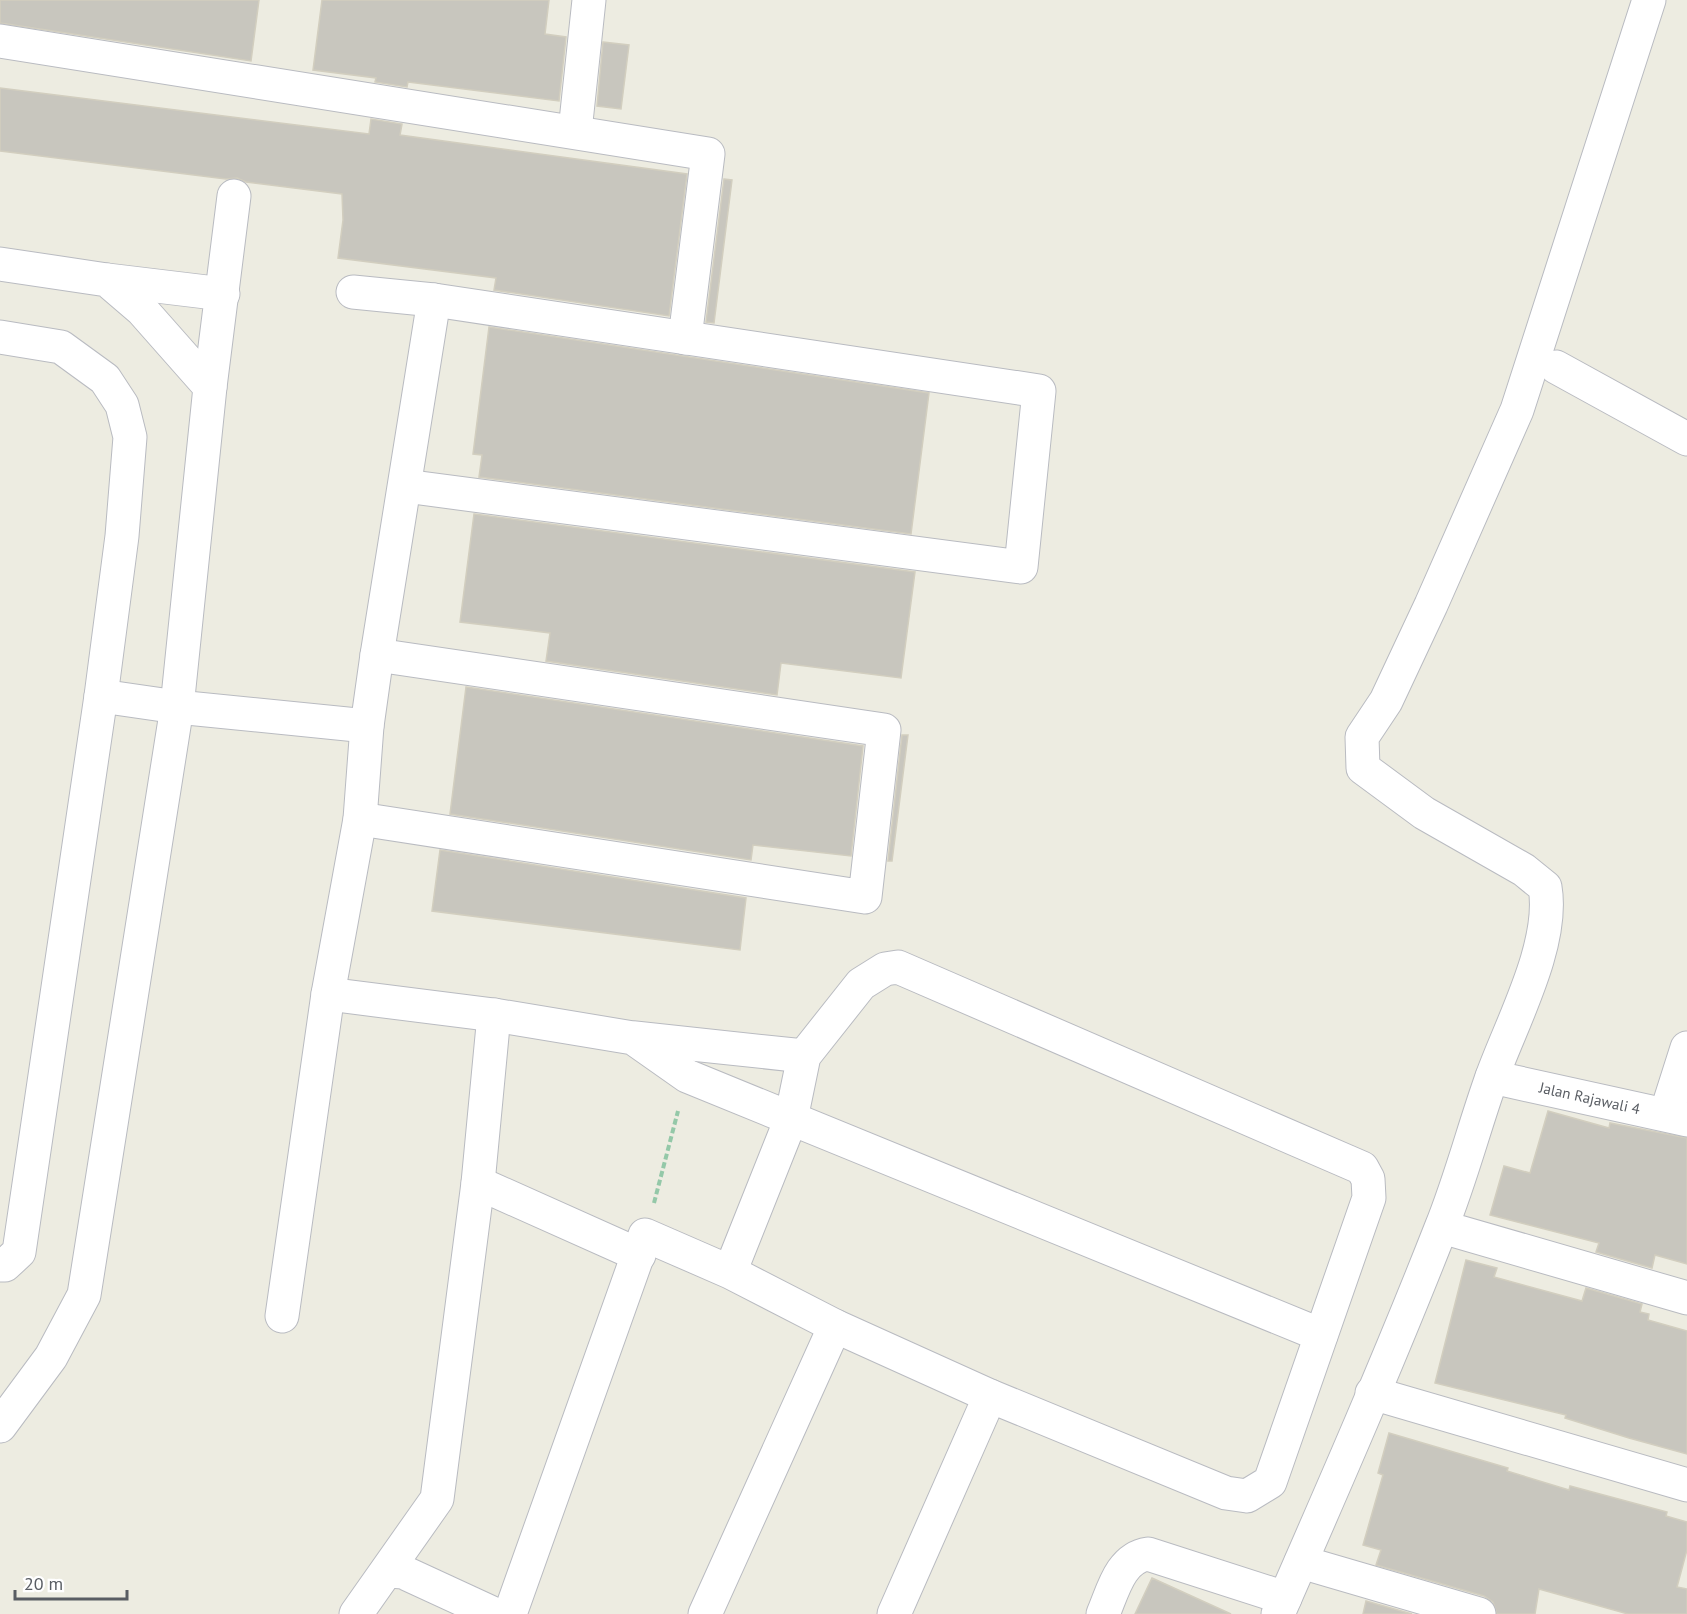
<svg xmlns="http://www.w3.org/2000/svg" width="1687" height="1614" font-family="'PT Sans',sans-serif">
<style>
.building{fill:#c8c6be;stroke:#d2cebf;stroke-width:1.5}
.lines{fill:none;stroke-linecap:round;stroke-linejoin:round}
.street-casing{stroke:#b9bbc1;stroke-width:35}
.path{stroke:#94c8a8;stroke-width:4;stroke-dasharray:6 3;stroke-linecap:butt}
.street{stroke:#fff;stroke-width:33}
.labels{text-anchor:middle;stroke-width:4.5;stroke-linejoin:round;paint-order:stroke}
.street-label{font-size:15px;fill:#595d63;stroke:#fff}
</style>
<rect width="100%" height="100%" fill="#edece1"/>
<path class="building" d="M 0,0 L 259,0 L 251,61 L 0,23 Z
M 322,0 L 549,0 L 545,34 L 566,37 L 559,101 L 408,82 L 407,87 L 375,82 L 376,78 L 313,70 Z
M 603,42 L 629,45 L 621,109 L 597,106 Z
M 0,88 L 369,134 L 371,119 L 402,124 L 400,135 L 687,174 L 669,316 L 494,290 L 496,278 L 338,258 L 343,220 L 342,194 L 246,182 L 237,178 L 226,179 L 0,151 Z
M 724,179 L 732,180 L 714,323 L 706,322 Z
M 489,327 L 929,393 L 911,534 L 479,477 L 482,455 L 473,454 Z
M 474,514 L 915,572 L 901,678 L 781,663 L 777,695 L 546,661 L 550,633 L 460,622 Z
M 466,687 L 863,746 L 851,856 L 753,845 L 751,860 L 450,814 Z
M 902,735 L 908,735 L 892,861 L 888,861 Z
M 440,850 L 746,898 L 740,950 L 432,911 Z
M 1548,1111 L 1609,1128 L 1610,1123 L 1687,1138 L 1687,1264 L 1655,1255 L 1652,1268 L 1596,1252 L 1599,1243 L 1490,1215 L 1504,1166 L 1530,1173 Z
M 1466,1260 L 1497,1268 L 1494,1277 L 1582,1301 L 1586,1288 L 1642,1304 L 1640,1312 L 1649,1314 L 1648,1320 L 1687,1331 L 1687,1454 L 1629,1438 L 1565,1418 L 1566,1415 L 1435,1383 Z
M 1389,1433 L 1508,1468 L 1507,1471 L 1569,1490 L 1570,1486 L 1667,1512 L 1666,1516 L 1687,1522 L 1687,1550 L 1677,1587 L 1687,1589 L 1687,1614 L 1628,1614 L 1539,1589 L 1535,1614 L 1497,1614 L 1493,1602 L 1484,1596 L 1376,1565 L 1381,1550 L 1363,1545 L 1383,1475 L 1378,1473 Z
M 1152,1578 L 1231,1614 L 1135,1614 Z
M 1366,1601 L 1412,1614 L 1363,1614 Z"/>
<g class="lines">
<defs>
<g id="street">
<path d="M 0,41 L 708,154 L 685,338"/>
<path d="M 575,131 L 589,0"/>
<path d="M 0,264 L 107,280 L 142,310 L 210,387 L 177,707 L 84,1295 L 51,1357 L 0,1426"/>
<path d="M 107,280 L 223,294"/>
<path d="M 353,292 L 434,300 L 1039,391 L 1021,567 L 405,486"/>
<path d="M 0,337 L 61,347 L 105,379 L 122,405 L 130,437 L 122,536 L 101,696 L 19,1252 L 5,1265 L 0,1265"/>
<path d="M 1556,367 L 1687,439"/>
<path d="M 210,387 L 234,196"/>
<path d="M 101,696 L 177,707 L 367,726"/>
<path d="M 360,819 L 865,897 L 884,730 L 377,655"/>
<path d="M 328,994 L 494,1015 L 633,1038 L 687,1076 L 1321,1335"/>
<path d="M 635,1038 L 804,1056"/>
<path id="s1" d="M 1492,1077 L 1687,1120"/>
<path d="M 1666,1114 L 1687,1048"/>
<path d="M 478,1183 L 639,1255"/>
<path d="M 1442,1227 L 1687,1298"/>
<path d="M 282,1316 L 328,994 L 360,819 L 367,726 L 377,655 L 434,300"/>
<path d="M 1372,1393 L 1687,1485"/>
<path d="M 1301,1562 L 1479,1614"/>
<path d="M 389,1571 L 403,1572 L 494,1614"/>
<path d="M 356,1614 L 437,1499 L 478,1183 L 494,1015"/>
<path d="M 510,1614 L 645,1235 L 730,1272 L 835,1326 L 990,1396 L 1226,1493 L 1247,1496 L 1270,1482 L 1369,1198 L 1368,1179 L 1362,1168 L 898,967 L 885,969 L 861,984 L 804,1056 L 791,1119 L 730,1272"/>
<path d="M 705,1614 L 835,1326"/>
<path d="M 894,1614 L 990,1396"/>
<path d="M 1103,1614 C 1113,1591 1120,1558 1148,1554 L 1285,1598"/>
<path d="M 1278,1614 C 1334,1486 1390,1358 1441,1228 C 1461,1179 1474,1127 1492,1077 C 1511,1024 1555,944 1545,887 L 1524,870 L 1424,813 L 1363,768 L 1362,737 L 1386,701 L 1431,605 L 1517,410 L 1649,0"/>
</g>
</defs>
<use href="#street" class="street-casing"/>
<path class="path" d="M 654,1203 L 678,1111"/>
<use href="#street" class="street"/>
</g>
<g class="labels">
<g class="street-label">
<text dy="5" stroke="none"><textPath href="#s1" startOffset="100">Jalan Rajawali 4</textPath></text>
</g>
</g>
<path d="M15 1590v9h112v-9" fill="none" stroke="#595d63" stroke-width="3"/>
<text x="24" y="1590" font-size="18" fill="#595d63" stroke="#ffffff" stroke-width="4.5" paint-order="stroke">20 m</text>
</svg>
